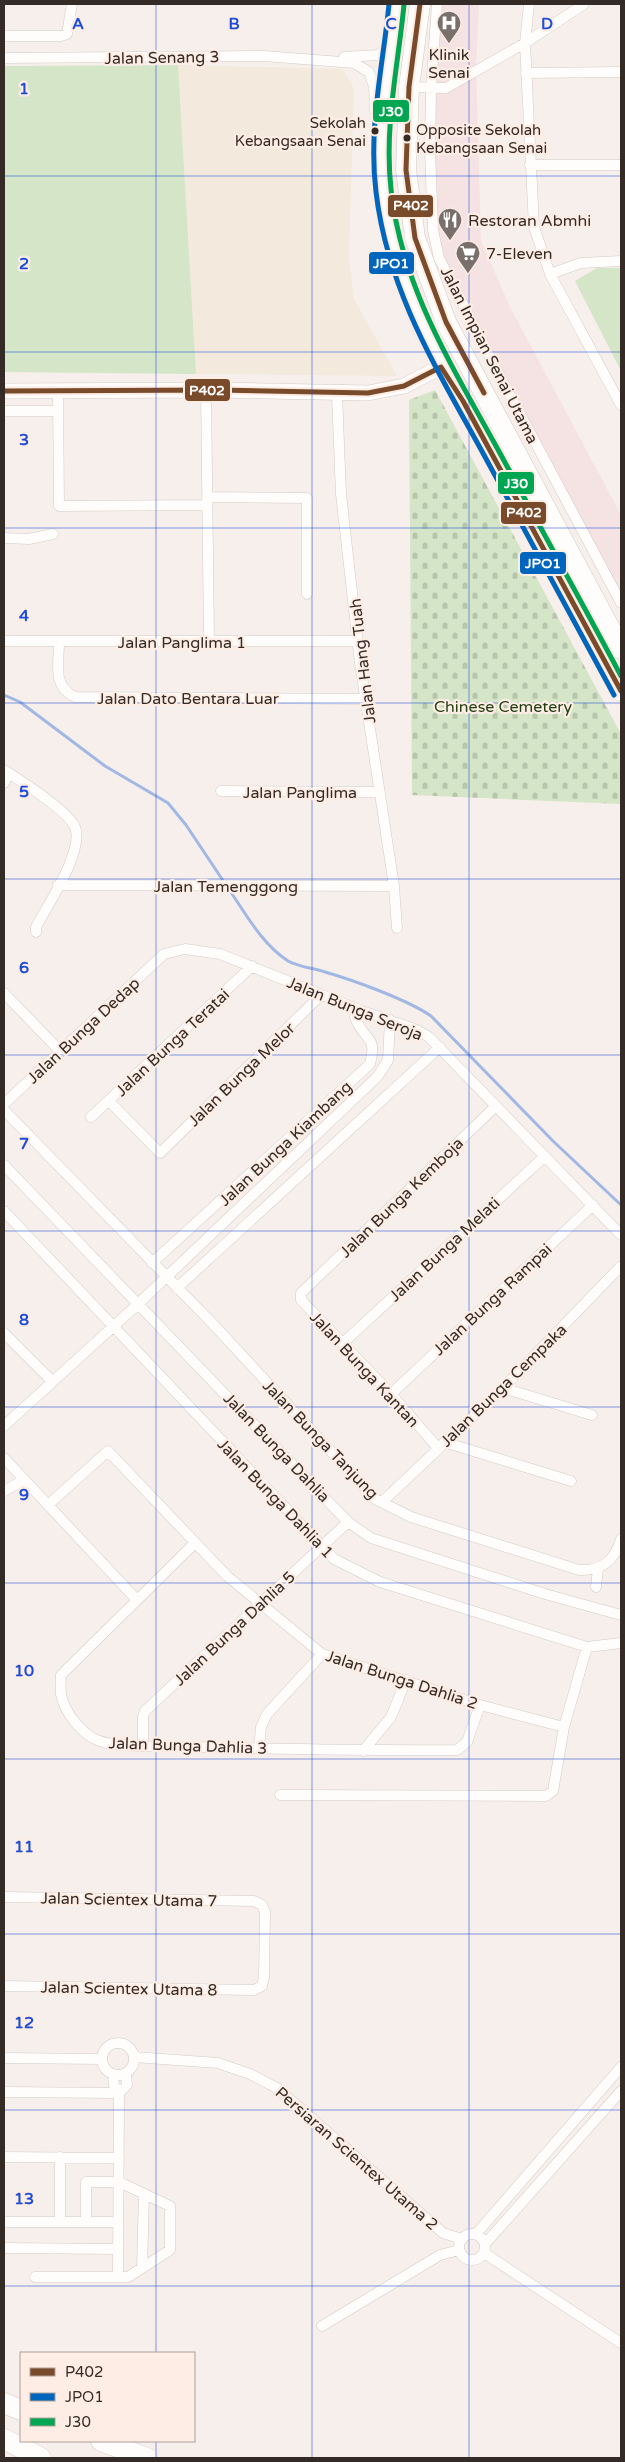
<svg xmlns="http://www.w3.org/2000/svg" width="625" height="2462" font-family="'Varela Round',sans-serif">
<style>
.commercial{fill:#f5e2e2}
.education{fill:#f3eadd}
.cemetery{fill:url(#cemetery-stones)}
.park{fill:#d4e5c8}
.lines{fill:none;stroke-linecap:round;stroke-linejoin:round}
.stream{stroke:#a1b8e5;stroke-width:3}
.street-casing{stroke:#d3cbc6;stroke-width:11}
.secondary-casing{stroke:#d3cbc6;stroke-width:16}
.highway-casing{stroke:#d3cbc6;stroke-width:21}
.street{stroke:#fefdfc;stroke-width:10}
.secondary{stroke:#fefdfc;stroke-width:15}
.highway{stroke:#fefdfc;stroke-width:20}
.bus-1-casing{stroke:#fdede5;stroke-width:9}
.bus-2-casing{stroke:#fdede5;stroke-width:9}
.bus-3-casing{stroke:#fdede5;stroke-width:9}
.bus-1{stroke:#7a4b2a;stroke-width:5}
.bus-2{stroke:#0065bd;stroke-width:5}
.bus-3{stroke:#00a651;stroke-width:5}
.grid{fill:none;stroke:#1d4ed8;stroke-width:1;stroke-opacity:0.55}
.bus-dot{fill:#352b26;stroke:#fdede5;stroke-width:2}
.labels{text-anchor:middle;stroke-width:4.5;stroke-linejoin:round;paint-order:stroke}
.bus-label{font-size:15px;fill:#352b26;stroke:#fdede5;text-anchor:end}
.poi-label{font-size:16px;fill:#352b26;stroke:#fdede5;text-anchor:start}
.street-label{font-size:16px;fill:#352b26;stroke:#fdede5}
.park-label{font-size:16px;fill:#1f3e10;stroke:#fdede5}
.grid-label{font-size:16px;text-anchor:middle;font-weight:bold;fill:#1d4ed8;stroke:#fdede5;stroke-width:4.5;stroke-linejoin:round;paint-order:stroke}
.line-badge{stroke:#fdede5;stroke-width:2}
.badge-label{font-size:14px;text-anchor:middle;font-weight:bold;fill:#fff}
</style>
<defs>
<pattern id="cemetery-stones" width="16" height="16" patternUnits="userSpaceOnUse" patternTransform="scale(1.25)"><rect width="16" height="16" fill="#d4e5c8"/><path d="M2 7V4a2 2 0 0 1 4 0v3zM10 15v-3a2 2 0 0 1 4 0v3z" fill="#b7c5ac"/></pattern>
</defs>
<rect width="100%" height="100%" fill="#f7efeb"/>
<path class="commercial" d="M 439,4 L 479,4 L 476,67 L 481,241 L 510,307 L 621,515 L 621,595 L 504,375 L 442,254 L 437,227 L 433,149 Z"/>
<path class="education" d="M 178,65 L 343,69 L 354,89 L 349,257 L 354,299 L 397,376 L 196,374 Z"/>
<path class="cemetery" d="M 435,390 L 621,734 L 621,804 L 412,795 L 409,400 Z"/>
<path class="park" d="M 178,65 L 196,374 L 4,372 L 4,66 Z
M 597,268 L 621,268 L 621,371 L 575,281 Z"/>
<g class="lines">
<path class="stream" d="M 4,695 L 20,702 L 105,766 L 168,803 L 186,825 L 224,882
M 228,888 C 246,914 261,943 288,961 C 299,967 313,968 325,972 C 353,980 408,1000 431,1016 L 553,1141 L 621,1205"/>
<defs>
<path id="street" d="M 437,4 L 431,88 L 430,151 L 433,230 L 439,258 L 503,382 L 621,603
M 529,4 L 525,43 L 534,227 L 550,274 L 621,405
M 4,36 L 61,36 L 67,34 L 72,4
M 344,57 L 379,55 L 390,44
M 4,58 L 264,56 L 354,63 L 369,72 L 374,86 L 375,111
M 526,73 L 621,72
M 409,87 L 446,88 L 525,43 L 584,4
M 530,165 L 621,165
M 550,274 L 581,263 L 621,261
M 206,390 L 209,642
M 58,391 L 59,506 L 207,505
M 337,394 L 341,494 L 360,663 L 394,886 L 397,928
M 4,411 L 58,411
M 207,497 L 307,498 L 307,594
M 4,538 L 29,539 L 53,534
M 4,641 L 359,641
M 59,642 C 59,665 52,686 75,697 L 366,699
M 4,770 C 21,781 64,808 74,825 C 87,847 47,906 36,927 L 36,932
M 4,783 L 9,773
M 221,791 L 378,792
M 58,885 L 394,886
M 4,993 L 61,1052
M 109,1101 L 160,1153 L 321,995
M 4,1104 L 164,954 L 185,949 L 220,954 L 362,1011 L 417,1030 L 429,1037 L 621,1235
M 4,1110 L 213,1324 L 375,1499 L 411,1517 L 579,1570 C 602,1571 615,1560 621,1539
M 91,1117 L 252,966
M 4,1165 L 348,1522 L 371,1538 L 545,1594 L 621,1615
M 4,1211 L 334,1559 L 380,1582 L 587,1647 L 621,1643
M 152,1263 L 370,1064 C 378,1034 363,1041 355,1017 L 362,1011
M 177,1288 L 440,1047
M 4,1333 L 52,1381
M 343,1343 L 545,1156
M 503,1388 L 592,1415
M 391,1394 L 593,1205
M 4,1426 L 138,1304 L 378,1076 L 388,1060 L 390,1020
M 444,1442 L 571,1481
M 438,1448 L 391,1394 L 301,1300 L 301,1293 L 496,1106
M 4,1458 L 137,1600
M 4,1491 L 24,1480
M 382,1502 L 503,1388 L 621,1266
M 48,1505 L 108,1451 L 227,1576 L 322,1654 L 480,1705 L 564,1727
M 195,1543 L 61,1675 C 61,1681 60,1688 61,1694 C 64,1712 81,1733 97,1740 C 114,1748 170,1746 191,1747 C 280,1749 369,1751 457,1750 L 467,1742 L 480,1705
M 596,1587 L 598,1569
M 143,1745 L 143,1717 L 145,1711 L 348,1522
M 259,1748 L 261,1727 L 267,1714 L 322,1654
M 363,1751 L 391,1717 L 406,1680
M 280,1795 L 546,1796 L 553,1791 L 564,1727 L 587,1647
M 4,1897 L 254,1901 L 262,1905 L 265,1912 L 264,1977 L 262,1986 L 254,1990 L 4,1986
M102 2059a16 16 0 1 1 32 0a16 16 0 1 1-32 0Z
M 134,2057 L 218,2063 L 250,2074 L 277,2088 L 443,2233 L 462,2239
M 4,2058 L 102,2059
M 113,2074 L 114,2085 L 119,2093 L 118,2277
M 4,2092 L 119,2093 L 127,2085 L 126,2073
M 4,2157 L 119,2158
M 4,2222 L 118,2222
M 60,2222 L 60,2157
M459 2247a13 13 0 1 1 26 0a13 13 0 1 1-26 0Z
M 476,2234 L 621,2067
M 485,2244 L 621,2091
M 4,2248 L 118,2249
M 484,2253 L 621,2343
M 142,2268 L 144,2194
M 35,2277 L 128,2277 L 170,2250 L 170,2206 L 119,2182 L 86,2182 L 86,2222
M 322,2326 L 440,2255 L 459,2250"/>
<path id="secondary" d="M 4,391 L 217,390 L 368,393 L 404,386 L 441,367"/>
<path id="highway" d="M 397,4 C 394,40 386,77 383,113 C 372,218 408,314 463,401 L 621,691
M 420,4 L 409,87 L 406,170 L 415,238 L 446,322 L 621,649
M 4,2403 L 21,2410
M 4,2439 L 41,2458
M 101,2441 L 147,2458"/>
</defs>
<use href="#street" class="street-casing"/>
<use href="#secondary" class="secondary-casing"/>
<use href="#highway" class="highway-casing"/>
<use href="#street" class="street"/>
<use href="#secondary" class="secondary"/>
<use href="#highway" class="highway"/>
<defs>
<path id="bus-1" d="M 420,4 L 409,87 L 406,170 L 415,238 L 446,322 L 484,393
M 4,391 L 217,390 L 368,393 L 404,386 L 441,367 L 463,401 L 621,691"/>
<path id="bus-2" d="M 389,4 C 383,66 368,128 376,192 C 388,292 437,369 484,455 C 528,535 571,615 614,695"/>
<path id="bus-3" d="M 404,5 C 398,66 384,127 391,189 C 401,285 451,364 496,446 C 538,523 580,599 621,676"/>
</defs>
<use href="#bus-1" class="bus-1-casing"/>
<use href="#bus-2" class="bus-2-casing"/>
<use href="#bus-3" class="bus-3-casing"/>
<use href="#bus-1" class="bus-1"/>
<use href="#bus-2" class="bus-2"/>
<use href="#bus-3" class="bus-3"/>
</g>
<path class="grid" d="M 156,4 L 156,2353M 312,4 L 312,2458M 469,4 L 469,2458M 4,176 L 621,176M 4,352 L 621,352M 4,528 L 621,528M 4,703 L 621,703M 4,879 L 621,879M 4,1055 L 621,1055M 4,1231 L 621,1231M 4,1407 L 621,1407M 4,1583 L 621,1583M 4,1759 L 621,1759M 4,1934 L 621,1934M 4,2110 L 621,2110M 4,2286 L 621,2286M 156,2441 L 156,2458"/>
<defs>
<symbol id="hospital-pin" viewBox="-11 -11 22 30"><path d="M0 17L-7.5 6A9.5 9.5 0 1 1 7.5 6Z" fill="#79706b" stroke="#fdede5"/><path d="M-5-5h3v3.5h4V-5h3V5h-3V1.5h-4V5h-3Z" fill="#fff"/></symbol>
<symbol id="restaurant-pin" viewBox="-11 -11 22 30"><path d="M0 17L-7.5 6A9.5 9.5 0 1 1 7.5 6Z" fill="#79706b" stroke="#fdede5"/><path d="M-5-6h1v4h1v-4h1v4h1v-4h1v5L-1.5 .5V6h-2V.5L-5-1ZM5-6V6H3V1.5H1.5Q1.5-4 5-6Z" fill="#fff"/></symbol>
<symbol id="supermarket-pin" viewBox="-11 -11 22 30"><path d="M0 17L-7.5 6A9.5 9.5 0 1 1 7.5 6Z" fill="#79706b" stroke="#fdede5"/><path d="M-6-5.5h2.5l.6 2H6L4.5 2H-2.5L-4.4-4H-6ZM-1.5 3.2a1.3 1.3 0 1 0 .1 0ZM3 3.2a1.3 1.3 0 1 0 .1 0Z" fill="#fff"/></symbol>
</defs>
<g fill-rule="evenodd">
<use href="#hospital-pin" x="435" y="9" width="28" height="38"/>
<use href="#restaurant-pin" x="436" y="206" width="28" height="38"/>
<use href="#supermarket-pin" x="454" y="239" width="28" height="38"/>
</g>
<g class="bus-dot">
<circle cx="375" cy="131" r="4.5"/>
<circle cx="407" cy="138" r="4.5"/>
</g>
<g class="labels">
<g class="bus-label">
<text x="366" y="128">Sekolah<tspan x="366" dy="18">Kebangsaan Senai</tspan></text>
<text x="416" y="135" text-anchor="start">Opposite Sekolah<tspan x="416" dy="18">Kebangsaan Senai</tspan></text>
</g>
<g class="poi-label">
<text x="449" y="60" text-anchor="middle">Klinik<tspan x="449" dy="18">Senai</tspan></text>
<text x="468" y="226">Restoran Abmhi</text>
<text x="486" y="259">7-Eleven</text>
</g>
<g class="street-label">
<text transform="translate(162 57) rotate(-1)" y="6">Jalan Senang 3</text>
<text transform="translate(490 355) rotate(63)" y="6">Jalan Impian Senai Utama</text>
<text x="182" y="648">Jalan Panglima 1</text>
<text transform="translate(362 661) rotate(-97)" y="6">Jalan Hang Tuah</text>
<text x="188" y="704">Jalan Dato Bentara Luar</text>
<text x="300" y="798">Jalan Panglima</text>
<text x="226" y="892">Jalan Temenggong</text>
<text transform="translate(355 1008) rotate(22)" y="6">Jalan Bunga Seroja</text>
<text transform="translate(83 1030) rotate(-43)" y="6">Jalan Bunga Dedap</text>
<text transform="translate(172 1042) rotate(-43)" y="6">Jalan Bunga Teratai</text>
<text transform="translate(241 1074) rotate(-44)" y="6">Jalan Bunga Melor</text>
<text transform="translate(285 1143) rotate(-43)" y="6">Jalan Bunga Kiambang</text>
<text transform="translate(401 1197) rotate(-44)" y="6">Jalan Bunga Kemboja</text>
<text transform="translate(444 1249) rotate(-43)" y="6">Jalan Bunga Melati</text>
<text transform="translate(492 1299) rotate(-43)" y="6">Jalan Bunga Rampai</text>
<text transform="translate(365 1369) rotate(47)" y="6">Jalan Bunga Kantan</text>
<text transform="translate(503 1385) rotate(-44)" y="6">Jalan Bunga Cempaka</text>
<text transform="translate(321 1439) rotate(46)" y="6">Jalan Bunga Tanjung</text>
<text transform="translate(277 1447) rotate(46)" y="6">Jalan Bunga Dahlia</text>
<text transform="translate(276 1498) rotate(46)" y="6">Jalan Bunga Dahlia 1</text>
<text transform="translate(234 1628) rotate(-43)" y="6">Jalan Bunga Dahlia 5</text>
<text transform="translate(402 1679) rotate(18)" y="6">Jalan Bunga Dahlia 2</text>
<text transform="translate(188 1745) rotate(2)" y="6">Jalan Bunga Dahlia 3</text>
<text transform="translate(129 1899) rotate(1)" y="6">Jalan Scientex Utama 7</text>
<text transform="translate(129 1988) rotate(1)" y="6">Jalan Scientex Utama 8</text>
<text transform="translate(357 2158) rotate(41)" y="6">Persiaran Scientex Utama 2</text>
</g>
<g class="park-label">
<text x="503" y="712">Chinese Cemetery</text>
</g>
</g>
<g class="grid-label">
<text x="78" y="29">A</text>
<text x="234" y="29">B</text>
<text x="391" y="29">C</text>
<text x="547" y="29">D</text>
<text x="24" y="94">1</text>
<text x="24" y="269">2</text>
<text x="24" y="445">3</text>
<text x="24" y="621">4</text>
<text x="24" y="797">5</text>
<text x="24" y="973">6</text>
<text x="24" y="1149">7</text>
<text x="24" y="1325">8</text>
<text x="24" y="1500">9</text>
<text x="24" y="1676">10</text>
<text x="24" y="1852">11</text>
<text x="24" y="2028">12</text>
<text x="24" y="2204">13</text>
</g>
<g class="line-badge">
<rect x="372" y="99" width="38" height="24" rx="5" fill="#00a651"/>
<rect x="387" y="194" width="47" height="24" rx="5" fill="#7a4b2a"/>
<rect x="368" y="251" width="47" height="24" rx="5" fill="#0065bd"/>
<rect x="184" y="378" width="47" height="24" rx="5" fill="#7a4b2a"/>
<rect x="497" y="471" width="38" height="24" rx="5" fill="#00a651"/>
<rect x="500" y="501" width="47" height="24" rx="5" fill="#7a4b2a"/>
<rect x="519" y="551" width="48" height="24" rx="5" fill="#0065bd"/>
</g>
<g class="badge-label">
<text x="391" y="116">J30</text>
<text x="411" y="210">P402</text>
<text x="391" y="268">JPO1</text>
<text x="207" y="395">P402</text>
<text x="516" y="488">J30</text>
<text x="524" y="517">P402</text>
<text x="543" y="568">JPO1</text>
</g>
<rect width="625" height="2462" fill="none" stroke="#352b26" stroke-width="10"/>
<rect x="20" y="2352" width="175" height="90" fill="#fdede5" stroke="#ad9f99"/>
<rect x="30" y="2368" width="25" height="8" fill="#7a4b2a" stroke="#ad9f99"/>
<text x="65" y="2377" font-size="15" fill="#352b26">P402</text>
<rect x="30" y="2393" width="25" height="8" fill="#0065bd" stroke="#ad9f99"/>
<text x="65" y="2402" font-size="15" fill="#352b26">JPO1</text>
<rect x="30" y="2418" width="25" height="8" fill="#00a651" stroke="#ad9f99"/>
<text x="65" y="2427" font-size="15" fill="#352b26">J30</text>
</svg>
